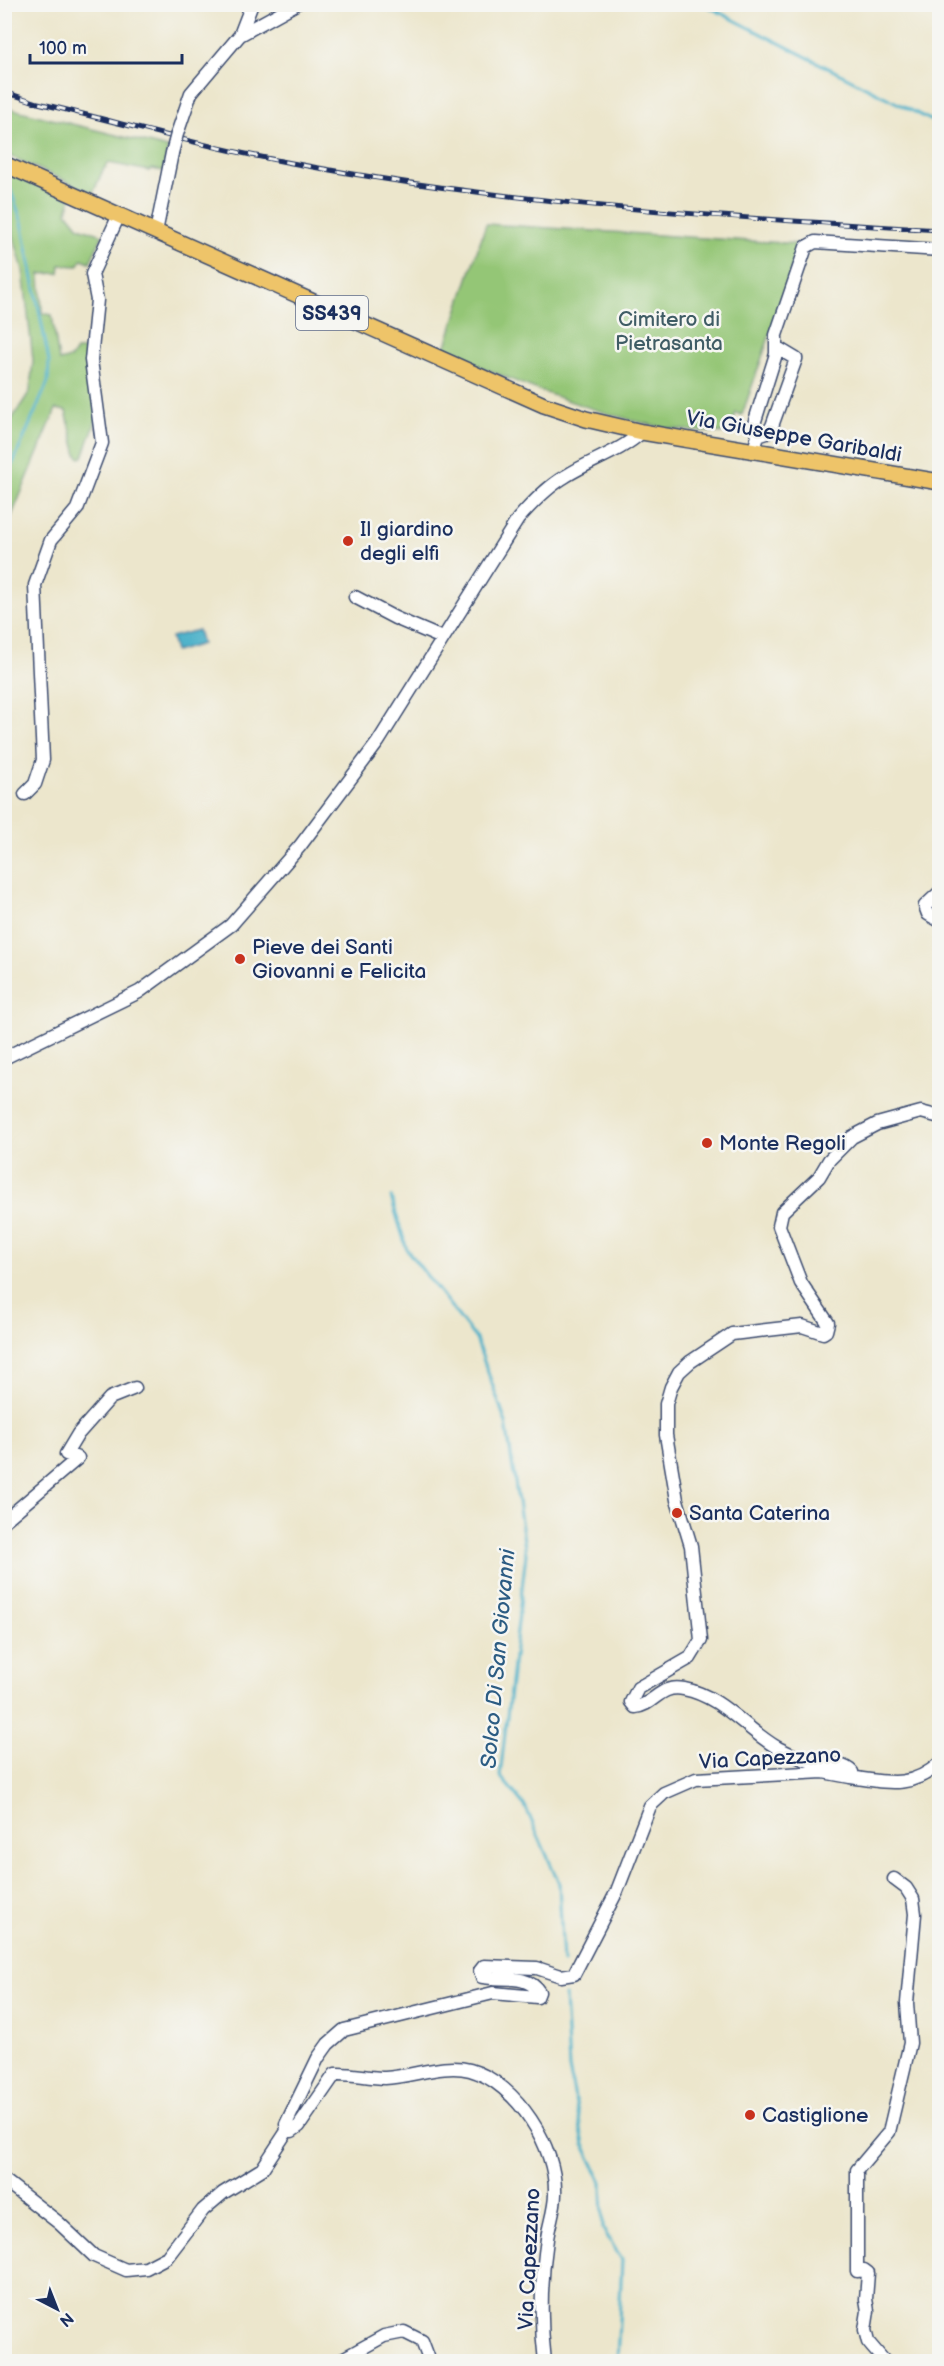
<svg xmlns="http://www.w3.org/2000/svg" width="944" height="2366" font-family="'Balsamiq Sans',sans-serif">
<style>
.green{fill:#94c676;stroke:#587a6a;stroke-width:1.5}
.water{fill:#4bb1c9;stroke:#337094;stroke-width:1.5}
.lines{fill:none;stroke-linecap:round;stroke-linejoin:round}
.stream{stroke:#4bb1c9;stroke-width:3}
.minor-casing{stroke:#3a4a6e;stroke-width:15}
.major-casing{stroke:#3a4a6e;stroke-width:18}
.minor{stroke:#fff;stroke-width:12}
.major{stroke:#eec469;stroke-width:15}
.rail-casing{stroke:#1b2f5e;stroke-width:5}
.rail{stroke:#f6f6f2;stroke-width:3;stroke-dasharray:9;stroke-linecap:butt}
.minor-bridge-casing{stroke:#3a4a6e;stroke-width:15;stroke-linecap:butt}
.minor-bridge{stroke:#fff;stroke-width:12}
.poi-dot{fill:#c8321e;stroke:#f6f6f2;stroke-width:2}
.labels{text-anchor:middle;stroke-width:5;stroke-linejoin:round;paint-order:stroke}
.shield{fill:#f6f6f2;stroke:#5d6b8a;stroke-width:1.5}
.shield-label{font-size:20px;font-weight:bold;fill:#1b2f5e}
.park-label{font-size:21px;fill:#3f5c65;stroke:#f6f6f2}
.street-label{font-size:21px;fill:#1b2f5e;stroke:#f6f6f2}
.poi-label{font-size:21px;fill:#1b2f5e;stroke:#f6f6f2;text-anchor:start}
.water-label{font-size:22px;font-style:italic;fill:#2c5c83;stroke:#f6f6f2}
</style>
<rect width="100%" height="100%" fill="#f6f6f2"/>
<filter id="ink" filterUnits="userSpaceOnUse"><feTurbulence type="fractalNoise" baseFrequency=".0167" numOctaves="2"/><feDisplacementMap in="SourceGraphic" scale="12" xChannelSelector="R" yChannelSelector="G"/><feConvolveMatrix kernelMatrix="1 2 1 2 8 2 1 2 1" color-interpolation-filters="sRGB"/></filter>
<filter id="wash" filterUnits="userSpaceOnUse"><feTurbulence type="fractalNoise" baseFrequency=".008" numOctaves="4" result="noise"/><feDisplacementMap in="SourceGraphic" scale="24" xChannelSelector="R" yChannelSelector="G"/><feGaussianBlur stdDeviation="1.35" result="paint"/><feColorMatrix in="noise" values="0 0 0 0 0 0 0 0 0 0 0 0 0 0 0 0 0 1.4 0 .05"/><feComposite in="paint" operator="in"/></filter>
<g filter="url(#wash)">
<rect width="100%" height="100%" fill="#ece6cc"/>
<path class="green" d="M 4,107 L 168,148 L 163,171 L 151,169 L 149,171 L 109,163 L 103,170 L 93,193 L 5,154 Z
M 5,169 L 71,198 L 67,212 L 79,227 L 103,235 L 90,262 L 82,259 L 78,266 L 60,265 L 59,273 L 40,274 L 42,313 L 52,315 L 59,361 L 71,358 L 76,350 L 87,350 L 97,418 L 83,457 L 80,458 L 77,455 L 66,411 L 56,409 L 5,532 L 5,430 L 30,391 L 33,360 L 23,270 L 5,206 Z
M 486,224 L 798,244 L 783,297 L 742,415 L 736,413 L 729,433 C 706,432 683,431 661,427 C 586,411 514,382 444,351 Z"/>
<path class="water" d="M 198,630 L 202,644 L 175,652 L 171,637 Z"/>
<g class="lines">
<path class="stream" d="M 703,4 L 940,125
M 4,172 L 22,222 L 49,361 L 48,382 L 4,484
M 391,1197 L 407,1250 L 476,1339 L 506,1423 L 526,1554 L 500,1776 L 525,1806 L 559,1883 L 563,1962
M 565,1996 L 569,2068 L 584,2145 L 602,2182 L 603,2229 L 622,2260 L 617,2362"/>
</g>
</g>
<g filter="url(#ink)">
<g class="lines">
<defs>
<path id="minor" d="M 240,35 L 252,4
M 177,134 L 191,93 L 240,35 L 296,4
M 156,232 L 172,153
M 758,436 L 754,424 L 776,354 L 776,335 L 806,247 L 815,242 L 940,250
M 756,443 L 758,436 L 767,433 L 772,426 L 796,359 L 776,347
M 355,597 L 395,618 L 442,638
M 25,794 L 35,784 L 43,760 L 35,585 L 51,540 L 77,509 L 102,443 L 91,360 L 97,300 L 92,274 L 119,215
M 940,892 L 925,906 L 928,914 L 940,921
M 4,1058 L 139,992 L 231,925 L 300,846 L 378,742 L 518,519 C 532,503 547,487 566,476 C 591,460 620,452 642,432
M 4,1521 L 78,1458 L 66,1454 L 78,1434 L 110,1398 L 135,1388
M 850,1777 C 886,1782 910,1790 940,1763
M 4,2180 L 59,2223 L 94,2256 L 126,2270 L 146,2268 L 167,2257 L 203,2210 L 223,2193 L 262,2169 L 287,2131
M 337,2362 L 384,2336 L 404,2332 L 422,2341 L 430,2362
M 545,2362 C 540,2322 541,2279 547,2239 C 549,2224 555,2209 555,2194 C 557,2148 517,2083 470,2070 C 443,2063 412,2077 385,2078 C 368,2078 352,2073 335,2074 L 299,2126 L 292,2131 L 287,2131 L 286,2124 L 318,2058 L 328,2044 L 344,2030 L 493,1993 L 537,1997 L 539,1992 C 527,1973 501,1981 482,1977 L 480,1971 L 484,1966 L 537,1968 L 561,1976 L 574,1974 L 617,1891 L 650,1806 L 664,1793 L 696,1779 L 823,1772 L 850,1777 L 852,1772 C 841,1761 826,1765 812,1762 C 801,1759 788,1753 778,1748 C 746,1730 722,1696 684,1689 C 659,1684 655,1705 635,1707 L 631,1702 L 638,1688 L 690,1658 L 701,1640 L 691,1546 L 677,1500 L 666,1435 L 666,1404 L 671,1387 L 679,1372 L 690,1362 L 732,1334 L 802,1326 L 823,1333 L 826,1331 L 828,1323 L 801,1283 L 779,1226 L 782,1212 L 819,1177 L 829,1160 L 852,1137 L 877,1124 L 921,1112 L 940,1117
M 885,2362 L 868,2342 L 865,2330 L 868,2311 L 866,2299 L 868,2273 L 864,2270 L 857,2271 L 857,2170 L 889,2132 L 910,2043 L 907,2003 L 915,1914 L 913,1899 L 906,1888 L 894,1879"/>
<path id="major" d="M 4,164 L 544,405 L 586,419 L 642,432 L 940,482"/>
</defs>
<use href="#minor" class="minor-casing"/>
<use href="#major" class="major-casing"/>
<use href="#minor" class="minor"/>
<use href="#major" class="major"/>
<defs>
<path id="rail" d="M 5,92 L 38,103 C 110,120 183,141 256,156 C 480,202 712,217 940,230"/>
</defs>
<use href="#rail" class="rail-casing"/>
<use href="#rail" class="rail"/>
<defs>
<path id="minor-bridge" d="M 172,153 L 177,134"/>
</defs>
<use href="#minor-bridge" class="minor-bridge-casing"/>
<use href="#minor-bridge" class="minor-bridge"/>
</g>
</g>
<g class="poi-dot">
<circle cx="348" cy="541" r="6"/>
<circle cx="240" cy="959" r="6"/>
<circle cx="707" cy="1143" r="6"/>
<circle cx="677" cy="1513" r="6"/>
<circle cx="750" cy="2115" r="6"/>
</g>
<g class="labels">
<rect class="shield" x="296" y="296" width="72" height="34" rx="4.5"/>
<g class="shield-label">
<text x="332" y="320">SS439</text>
</g>
<g class="park-label">
<text x="669" y="326">Cimitero di<tspan x="669" dy="24">Pietrasanta</tspan></text>
</g>
<g class="street-label">
<text transform="translate(794 436) rotate(10)" y="7">Via Giuseppe Garibaldi</text>
<text transform="translate(770 1758) rotate(-3)" y="7">Via Capezzano</text>
<text transform="translate(529 2259) rotate(-87)" y="7">Via Capezzano</text>
</g>
<g class="poi-label">
<text x="360" y="536">Il giardino<tspan x="360" dy="24">degli elfi</tspan></text>
<text x="252" y="954">Pieve dei Santi<tspan x="252" dy="24">Giovanni e Felicita</tspan></text>
<text x="719" y="1150">Monte Regoli</text>
<text x="689" y="1520">Santa Caterina</text>
<text x="762" y="2122">Castiglione</text>
</g>
<g class="water-label">
<text transform="translate(497 1659) rotate(-85)" y="8">Solco Di San Giovanni</text>
</g>
</g>
<rect width="944" height="2366" fill="none" stroke="#f6f6f2" stroke-width="24"/>
<g transform="translate(57 2309) rotate(138)" stroke="#f6f6f2" stroke-width="4.5" paint-order="stroke">
<path d="M0-4.5L10 22L0 15L-10 22Z" fill="#1b2f5e"/>
<text y="-9" font-size="16" font-weight="bold" text-anchor="middle" fill="#1b2f5e">N</text>
</g>
<path d="M30 54v9h152v-9" fill="none" stroke="#1b2f5e" stroke-width="3"/>
<text x="39" y="54" font-size="18" fill="#1b2f5e" stroke="#f6f6f2" stroke-width="4.5" paint-order="stroke">100 m</text>
</svg>
